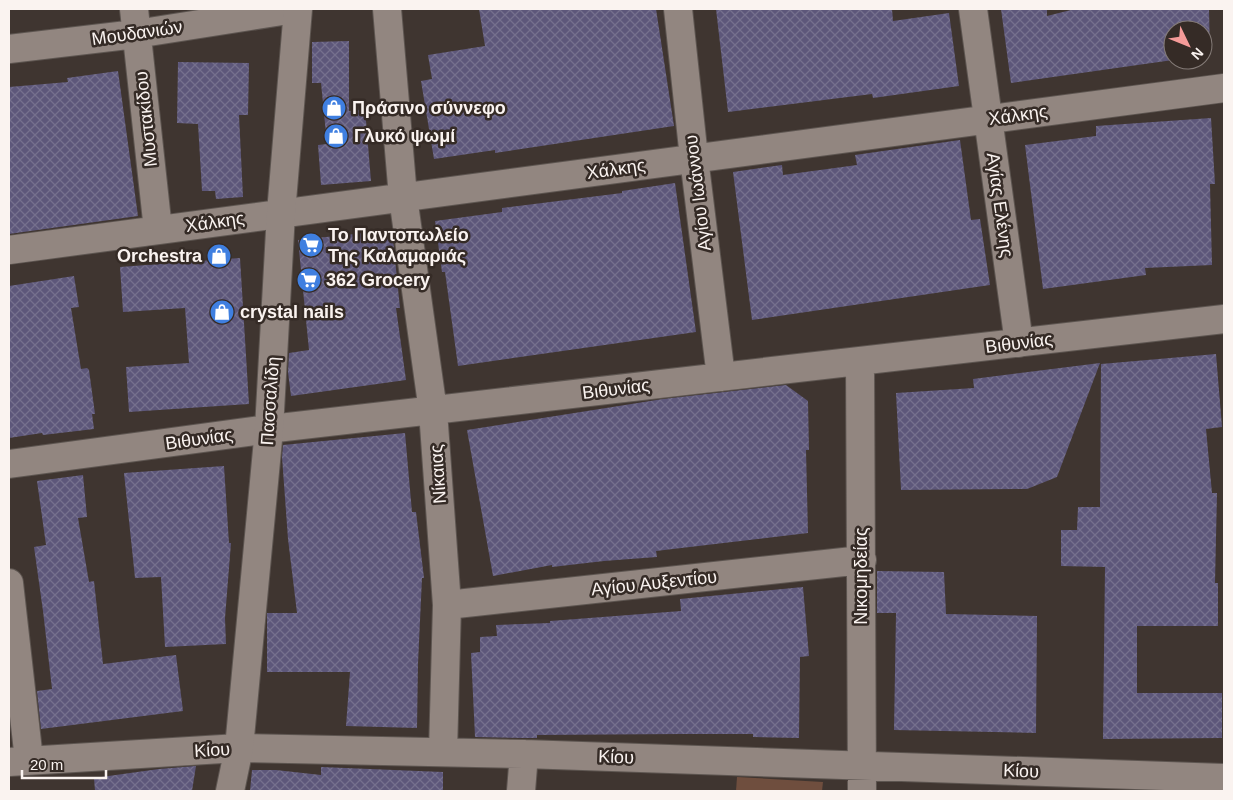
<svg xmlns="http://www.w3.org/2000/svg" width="1233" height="800" font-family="Arial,sans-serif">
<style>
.garden{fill:#6f4e3e}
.building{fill:url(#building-cross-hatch)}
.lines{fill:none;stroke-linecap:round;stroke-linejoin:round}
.street-casing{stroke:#5d5550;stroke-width:30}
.secondary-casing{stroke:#5d5550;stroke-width:30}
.street{stroke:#928680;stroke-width:28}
.secondary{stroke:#928680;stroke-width:28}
.labels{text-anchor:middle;stroke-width:5;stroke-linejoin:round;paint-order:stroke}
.street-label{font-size:18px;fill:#faf3f0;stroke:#352b26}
.poi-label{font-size:18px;font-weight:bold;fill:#faf3f0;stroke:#352b26;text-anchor:start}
</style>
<defs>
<pattern id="building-cross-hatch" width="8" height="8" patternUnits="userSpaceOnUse" patternTransform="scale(1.25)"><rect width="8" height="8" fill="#5d577a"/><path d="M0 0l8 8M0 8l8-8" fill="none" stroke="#75708d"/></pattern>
</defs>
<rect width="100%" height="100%" fill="#3f3530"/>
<path class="garden" d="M 737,777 L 823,782 L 822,791 L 736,791 Z"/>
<path class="building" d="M 479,9 L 656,9 L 674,126 L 495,153 L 495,150 L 434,159 L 421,81 L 432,79 L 428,55 L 485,46 Z
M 716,9 L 892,9 L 893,21 L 949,13 L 959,86 L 873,98 L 872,94 L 728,112 Z
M 1001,9 L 1047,9 L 1047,16 L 1075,9 L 1209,9 L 1210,54 L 1203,55 L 1203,30 L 1173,30 L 1173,60 L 1011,83 Z
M 349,41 L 349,111 L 365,109 L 371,181 L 321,185 L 318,145 L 327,144 L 321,83 L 312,83 L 312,42 Z
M 178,62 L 249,63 L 248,115 L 239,115 L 243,197 L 216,199 L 215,191 L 202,191 L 198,124 L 177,123 Z
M 118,71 L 138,216 L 9,234 L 9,87 L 68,82 L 67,78 Z
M 1211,118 L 1215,184 L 1210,184 L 1212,265 L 1145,268 L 1146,275 L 1043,289 L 1025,145 L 1096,136 L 1096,126 Z
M 960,140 L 971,220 L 980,219 L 990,285 L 752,320 L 733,172 L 782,165 L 783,175 L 857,165 L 855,155 Z
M 675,183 L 696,332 L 458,366 L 445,272 L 442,272 L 435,221 L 502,212 L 502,208 L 622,193 L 622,191 Z
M 392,230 L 400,308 L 396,308 L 406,380 L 291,396 L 288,372 L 289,353 L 309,350 L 298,240 Z
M 240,258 L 249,404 L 129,412 L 126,367 L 189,363 L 185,308 L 123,312 L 120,267 Z
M 74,276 L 79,307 L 71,308 L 81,369 L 87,368 L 89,370 L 95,414 L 92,414 L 94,429 L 43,435 L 42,433 L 9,438 L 9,286 Z
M 1216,354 L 1222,427 L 1206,429 L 1212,493 L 1217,493 L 1215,583 L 1218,583 L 1218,626 L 1137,626 L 1137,693 L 1222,693 L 1222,738 L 1103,739 L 1105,567 L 1061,566 L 1061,530 L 1077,530 L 1078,507 L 1100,507 L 1101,364 Z
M 1100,363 L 1057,477 L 1027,489 L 901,490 L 896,393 L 974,388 L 973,379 Z
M 786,385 L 808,401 L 809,450 L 806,450 L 808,533 L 656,551 L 657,557 L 604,561 L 552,567 L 552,565 L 493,576 L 467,430 L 663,399 Z
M 405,433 L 412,512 L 416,512 L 424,578 L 422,578 L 418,664 L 417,728 L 346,726 L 350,672 L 267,672 L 267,613 L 297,613 L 288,539 L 282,457 L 283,445 Z
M 224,466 L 229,543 L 231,543 L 225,618 L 226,644 L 165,647 L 161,577 L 135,578 L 124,473 Z
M 83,475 L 87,517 L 78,518 L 89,582 L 94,581 L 103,664 L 176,655 L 183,711 L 41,729 L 37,691 L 52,689 L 43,611 L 34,547 L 46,545 L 37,481 Z
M 877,571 L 944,572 L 946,614 L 1037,616 L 1036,733 L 894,730 L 896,613 L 877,613 Z
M 803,587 L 809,656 L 800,657 L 799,738 L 753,737 L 753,734 L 683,734 L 537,735 L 537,738 L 524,738 L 475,737 L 471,653 L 480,652 L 480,637 L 497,636 L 496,625 L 550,623 L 550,621 L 681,611 L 680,599 Z
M 196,766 L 192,791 L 95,791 L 94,778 L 159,769 Z
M 321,767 L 443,772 L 443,791 L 250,791 L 252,770 L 276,770 L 321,775 Z"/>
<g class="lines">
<defs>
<path id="street" d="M 134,9 L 158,230
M 387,9 L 403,197 L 433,411 L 447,605 L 443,752
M 678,9 L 694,158 L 721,377
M 973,9 L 1019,343
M 9,49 L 136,34 L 295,9
M 9,250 L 1224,88
M 860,361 L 862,791
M 9,464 L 269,429 L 1224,319
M 9,583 L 29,760
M 447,605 L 862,560
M 9,762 L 239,748 L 524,754 L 1224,778
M 521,791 L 524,754"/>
<path id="secondary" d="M 230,791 L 239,748 L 269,429 L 281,213 L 298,9"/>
</defs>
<use href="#street" class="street-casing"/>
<use href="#secondary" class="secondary-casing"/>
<use href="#street" class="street"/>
<use href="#secondary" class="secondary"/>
</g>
<defs>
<symbol id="shop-disc" viewBox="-11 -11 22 22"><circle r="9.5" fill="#3f7fe0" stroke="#352b26"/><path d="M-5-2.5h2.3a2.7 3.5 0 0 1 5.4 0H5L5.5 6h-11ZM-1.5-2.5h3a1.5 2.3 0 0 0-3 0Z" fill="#fff"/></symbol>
<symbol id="supermarket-disc" viewBox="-11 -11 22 22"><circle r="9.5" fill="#3f7fe0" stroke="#352b26"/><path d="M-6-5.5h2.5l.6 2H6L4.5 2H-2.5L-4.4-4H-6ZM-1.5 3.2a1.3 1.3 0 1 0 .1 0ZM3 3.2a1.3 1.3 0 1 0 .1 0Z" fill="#fff"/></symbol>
</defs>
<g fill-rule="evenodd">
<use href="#shop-disc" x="320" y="94" width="28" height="28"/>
<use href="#shop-disc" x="322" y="122" width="28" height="28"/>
<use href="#supermarket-disc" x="297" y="231" width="28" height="28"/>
<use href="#shop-disc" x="205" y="242" width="28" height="28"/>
<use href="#supermarket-disc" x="295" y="266" width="28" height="28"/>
<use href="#shop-disc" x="208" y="298" width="28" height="28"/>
</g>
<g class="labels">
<g class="street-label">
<text transform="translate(137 33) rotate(-8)" y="6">Μουδανιών</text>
<text transform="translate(1018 115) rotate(-8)" y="6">Χάλκης</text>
<text transform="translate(146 119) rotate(-96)" y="6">Μυστακίδου</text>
<text transform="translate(616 169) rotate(-8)" y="6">Χάλκης</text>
<text transform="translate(698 193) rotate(-97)" y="6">Αγίου Ιωάννου</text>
<text transform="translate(1000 205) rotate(82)" y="6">Αγίας Ελένης</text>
<text transform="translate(215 222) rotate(-8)" y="6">Χάλκης</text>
<text transform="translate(1019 343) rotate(-7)" y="6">Βιθυνίας</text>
<text transform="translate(616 389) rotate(-7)" y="6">Βιθυνίας</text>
<text transform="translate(270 401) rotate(-86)" y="6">Πασσαλίδη</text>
<text transform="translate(199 439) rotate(-8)" y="6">Βιθυνίας</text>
<text transform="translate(438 474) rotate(-94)" y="6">Νίκαιας</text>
<text transform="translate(861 576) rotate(-90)" y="6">Νικομηδείας</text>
<text transform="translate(654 583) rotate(-6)" y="6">Αγίου Αυξεντίου</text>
<text transform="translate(212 750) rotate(-3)" y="6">Κίου</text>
<text transform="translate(616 757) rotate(2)" y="6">Κίου</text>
<text transform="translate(1021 771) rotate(2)" y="6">Κίου</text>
</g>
<g class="poi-label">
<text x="352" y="114">Πράσινο σύννεφο</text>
<text x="354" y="142">Γλυκό ψωμί</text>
<text x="328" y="241">Το Παντοπωλείο<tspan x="328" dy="21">Της Καλαμαριάς</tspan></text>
<text x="202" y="262" text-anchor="end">Orchestra</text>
<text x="326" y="286">362 Grocery</text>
<text x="240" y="318">crystal nails</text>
</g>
</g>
<rect width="1233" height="800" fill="none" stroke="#faf3f0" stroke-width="20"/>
<g transform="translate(1188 45) rotate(133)"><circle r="24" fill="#352b26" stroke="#847b77"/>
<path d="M0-4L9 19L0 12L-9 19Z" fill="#f59b99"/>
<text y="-8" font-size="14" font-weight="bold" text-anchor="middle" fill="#faf3f0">N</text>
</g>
<path d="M22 770v8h84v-8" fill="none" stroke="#faf3f0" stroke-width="2.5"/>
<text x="30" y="770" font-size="15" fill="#faf3f0" stroke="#352b26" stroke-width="4" paint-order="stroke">20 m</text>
</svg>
